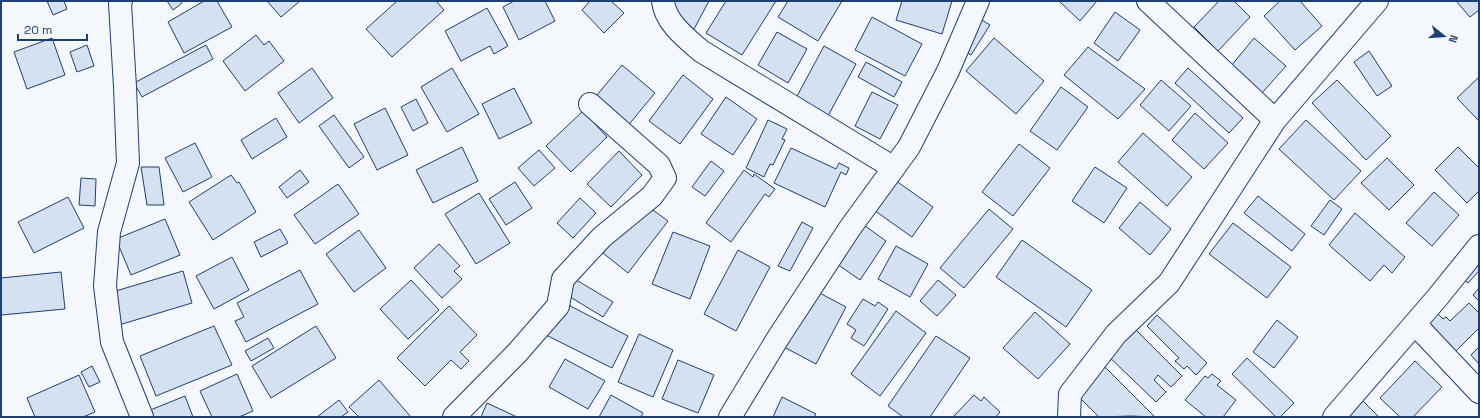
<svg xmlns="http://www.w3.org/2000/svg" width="1480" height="418" font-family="'Space Grotesk',sans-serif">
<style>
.building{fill:#d5e0f0;stroke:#1d3f73}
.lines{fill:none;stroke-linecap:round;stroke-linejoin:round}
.minor-casing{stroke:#1d3f73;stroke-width:24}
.minor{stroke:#f4f7fb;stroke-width:22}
</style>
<rect width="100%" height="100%" fill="#f4f7fb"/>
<path class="building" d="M 47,1 L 64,1 L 67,9 L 53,15 Z
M 167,1 L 181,1 L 182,3 L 173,10 Z
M 204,1 L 217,1 L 232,27 L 184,53 L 168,22 Z
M 267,1 L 300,1 L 281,17 Z
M 397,1 L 436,1 L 444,10 L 392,57 L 366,29 Z
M 514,1 L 545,1 L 555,21 L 519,40 L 503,7 Z
M 590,1 L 611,1 L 624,13 L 604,33 L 582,10 Z
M 667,1 L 709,1 L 693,31 Z
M 726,1 L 776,1 L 742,55 L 706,33 Z
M 788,1 L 842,1 L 818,41 L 778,17 Z
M 902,1 L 952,1 L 942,34 L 896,20 Z
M 1059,1 L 1097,1 L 1080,21 Z
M 1219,1 L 1234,1 L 1250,17 L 1218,51 L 1194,27 Z
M 1280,1 L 1300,1 L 1322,26 L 1295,50 L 1264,16 Z
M 1456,1 L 1479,1 L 1479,10 L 1470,17 Z
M 487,8 L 508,46 L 494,54 L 490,46 L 461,61 L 445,31 Z
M 1115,12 L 1140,30 L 1118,61 L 1094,43 Z
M 974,15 L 990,25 L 971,55 L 956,46 Z
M 872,17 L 922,44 L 905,76 L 855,50 Z
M 777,32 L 807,49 L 788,83 L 758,65 Z
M 256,35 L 264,45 L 269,41 L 284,61 L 245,91 L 223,61 Z
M 52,38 L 65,75 L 27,89 L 14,52 Z
M 994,38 L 1044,81 L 1016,114 L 966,71 Z
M 1254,38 L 1286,66 L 1262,93 L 1231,66 Z
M 87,45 L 94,66 L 77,72 L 70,52 Z
M 206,45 L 213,59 L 142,97 L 134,83 Z
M 824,46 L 856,64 L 828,116 L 796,98 Z
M 1088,47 L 1145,89 L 1118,119 L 1064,75 Z
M 1369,51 L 1392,86 L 1377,96 L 1354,62 Z
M 866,62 L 902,82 L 894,97 L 858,77 Z
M 622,65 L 655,93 L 626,128 L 592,101 Z
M 312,68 L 333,98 L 299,123 L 278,93 Z
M 452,68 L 479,114 L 447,132 L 421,87 Z
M 1188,68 L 1243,118 L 1229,133 L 1175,83 Z
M 683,75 L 713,99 L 680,144 L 649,121 Z
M 1479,77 L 1479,121 L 1457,98 Z
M 1161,80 L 1191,106 L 1169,131 L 1140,105 Z
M 1337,80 L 1391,136 L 1366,160 L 1312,103 Z
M 1061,87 L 1088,107 L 1057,150 L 1030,131 Z
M 514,88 L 532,123 L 499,139 L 482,104 Z
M 872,92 L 898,105 L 880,139 L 855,126 Z
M 726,97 L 757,119 L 733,155 L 701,134 Z
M 416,99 L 428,123 L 413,131 L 401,107 Z
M 385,108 L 408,155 L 377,170 L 354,124 Z
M 583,111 L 607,137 L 571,172 L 546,146 Z
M 1195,113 L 1228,143 L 1204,169 L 1172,140 Z
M 334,115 L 364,157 L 349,168 L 319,126 Z
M 276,118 L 287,137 L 252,159 L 241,140 Z
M 768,120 L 787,129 L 782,139 L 785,140 L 773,165 L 770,164 L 764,177 L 746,168 Z
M 1306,120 L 1361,171 L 1334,200 L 1279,149 Z
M 1143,133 L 1192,177 L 1167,206 L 1118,162 Z
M 195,143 L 212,177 L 183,192 L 165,158 Z
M 1019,144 L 1050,168 L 1013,216 L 982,192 Z
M 462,147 L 478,181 L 433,203 L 416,170 Z
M 1458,147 L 1479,168 L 1479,191 L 1467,203 L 1435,170 Z
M 791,148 L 836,169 L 839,163 L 849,168 L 846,175 L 841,172 L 825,207 L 774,183 Z
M 539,150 L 555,168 L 534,186 L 518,168 Z
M 619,151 L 642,175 L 611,207 L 587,184 Z
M 1387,158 L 1414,185 L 1389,210 L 1361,183 Z
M 711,161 L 724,171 L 705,196 L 692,187 Z
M 141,167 L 159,167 L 164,205 L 147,205 Z
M 1095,167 L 1127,188 L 1104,223 L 1072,201 Z
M 300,170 L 309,182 L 287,198 L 279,187 Z
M 744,170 L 753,177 L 754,174 L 775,189 L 769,197 L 765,194 L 731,242 L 706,223 Z
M 231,175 L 237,183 L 239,182 L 256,212 L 213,240 L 189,202 Z
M 81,178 L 96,179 L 95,206 L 79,205 Z
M 892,178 L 933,207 L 912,237 L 871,208 Z
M 515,182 L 532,208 L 506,225 L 489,199 Z
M 338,184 L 359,214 L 315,244 L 294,215 Z
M 1434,192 L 1459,215 L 1432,246 L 1406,223 Z
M 479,193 L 510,243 L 476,264 L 445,214 Z
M 1258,196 L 1305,234 L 1292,251 L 1244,213 Z
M 68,197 L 84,228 L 34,253 L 18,222 Z
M 580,198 L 596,213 L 573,238 L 557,223 Z
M 1330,200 L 1342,209 L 1324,235 L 1311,226 Z
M 642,202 L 668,221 L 628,273 L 603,253 Z
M 1140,202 L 1171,229 L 1150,255 L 1119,228 Z
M 989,209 L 1013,229 L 964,288 L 940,268 Z
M 1355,213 L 1405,257 L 1392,273 L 1384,265 L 1370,281 L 1329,245 Z
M 854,218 L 886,241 L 860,280 L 827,257 Z
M 165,219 L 180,255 L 131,275 L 116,239 Z
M 802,222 L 813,228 L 790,271 L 778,266 Z
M 1233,223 L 1291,267 L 1267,298 L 1209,254 Z
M 280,229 L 288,243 L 261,257 L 254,242 Z
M 359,230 L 386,268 L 354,292 L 326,254 Z
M 673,232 L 710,246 L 690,299 L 652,284 Z
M 1022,240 L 1092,290 L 1066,327 L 996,277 Z
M 439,244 L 460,266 L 454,271 L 462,279 L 442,298 L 414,268 Z
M 896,246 L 928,264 L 910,297 L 878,279 Z
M 738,250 L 770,267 L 736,331 L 704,314 Z
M 232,257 L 249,290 L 214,309 L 196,276 Z
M 1473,259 L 1479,264 L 1479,271 L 1468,283 L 1459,275 Z
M 300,270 L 318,304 L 246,342 L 235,321 L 244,317 L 237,303 Z
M 183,271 L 192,303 L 119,325 L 109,293 Z
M 61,272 L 65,309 L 1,315 L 1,278 Z
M 563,272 L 613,302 L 603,317 L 554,287 Z
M 411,280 L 439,310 L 408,339 L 380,309 Z
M 938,280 L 956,295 L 937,316 L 920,301 Z
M 1479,288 L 1479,301 L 1473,295 Z
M 812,289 L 846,307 L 816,364 L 782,346 Z
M 557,299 L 628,336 L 612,368 L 540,332 Z
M 863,299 L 875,306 L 878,302 L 888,309 L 864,346 L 851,338 L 856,330 L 847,324 Z
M 1469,303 L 1479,313 L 1479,328 L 1451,356 L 1418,320 L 1431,307 L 1443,319 L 1446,317 L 1450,321 Z
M 449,306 L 477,335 L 460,352 L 469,361 L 461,369 L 451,360 L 425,386 L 397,358 Z
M 896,311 L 926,333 L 880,396 L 851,374 Z
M 1035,312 L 1070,344 L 1038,379 L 1003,348 Z
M 1157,315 L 1207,363 L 1196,375 L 1187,366 L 1184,369 L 1175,361 L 1179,358 L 1147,326 Z
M 1277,320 L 1298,337 L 1274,368 L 1253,352 Z
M 1130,324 L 1182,376 L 1171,387 L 1158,375 L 1154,380 L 1166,392 L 1156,402 L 1103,351 Z
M 214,326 L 232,365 L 156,396 L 140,356 Z
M 316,326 L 336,358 L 271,398 L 252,366 Z
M 639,334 L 673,350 L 653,397 L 618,382 Z
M 936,336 L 970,358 L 930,417 L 903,417 L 888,406 Z
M 268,338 L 274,348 L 251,361 L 245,351 Z
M 1479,347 L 1479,364 L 1471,355 Z
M 1247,358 L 1294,403 L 1280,417 L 1276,417 L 1232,374 Z
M 565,359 L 605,381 L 588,409 L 549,387 Z
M 1097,359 L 1154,416 L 1154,417 L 1131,416 L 1099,417 L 1069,387 Z
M 678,360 L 714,375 L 698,413 L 662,399 Z
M 1415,361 L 1442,387 L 1413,417 L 1400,417 L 1380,398 Z
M 92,366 L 100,382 L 89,387 L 81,372 Z
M 237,374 L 253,411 L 239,417 L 212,417 L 200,391 Z
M 1212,374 L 1221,381 L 1217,385 L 1236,400 L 1223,417 L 1206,417 L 1185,400 L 1205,376 L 1208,378 Z
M 79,375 L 95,412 L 83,417 L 35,417 L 27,398 Z
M 379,380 L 411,417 L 359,417 L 349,407 Z
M 611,395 L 643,413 L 641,417 L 599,417 Z
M 974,395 L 981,401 L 984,397 L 1000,412 L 996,417 L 955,417 L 954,416 Z
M 185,396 L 193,417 L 150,417 L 148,411 Z
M 782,397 L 816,414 L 814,417 L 773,417 Z
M 339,400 L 348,412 L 341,417 L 317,417 Z
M 1363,401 L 1379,417 L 1347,417 Z
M 487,403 L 517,417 L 481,417 Z"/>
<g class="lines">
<defs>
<path id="minor" d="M 121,1 L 120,4 L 125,87 L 128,163 L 109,232 L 105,286 L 112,342 L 142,417
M 663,1 C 665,22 686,38 701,51 L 894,168
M 1148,1 L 1275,120
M 1415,324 L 1479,392
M 454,417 L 517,353 L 558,306 L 563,279 L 602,237 L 652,196 L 665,178 L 659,165 L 590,104
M 730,417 L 778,338 L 850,228 L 909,147 L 948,71 L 978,1
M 1069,417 L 1070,394 L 1116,334 L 1169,283 L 1275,120 L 1377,1
M 1334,417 L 1437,298 L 1479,246"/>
</defs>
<use href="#minor" class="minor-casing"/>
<use href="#minor" class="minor"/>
</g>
<rect width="1480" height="418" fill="none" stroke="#1d3f73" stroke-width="4"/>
<g transform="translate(1444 36) rotate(107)" stroke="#f4f7fb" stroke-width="3" paint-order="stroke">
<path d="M0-3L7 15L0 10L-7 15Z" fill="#1d3f73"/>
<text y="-6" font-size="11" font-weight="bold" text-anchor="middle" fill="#1d3f73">N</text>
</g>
<path d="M18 34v6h69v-6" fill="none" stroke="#1d3f73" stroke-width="2"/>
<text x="24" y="34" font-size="12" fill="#1d3f73" stroke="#f4f7fb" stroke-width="3" paint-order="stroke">20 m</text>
</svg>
